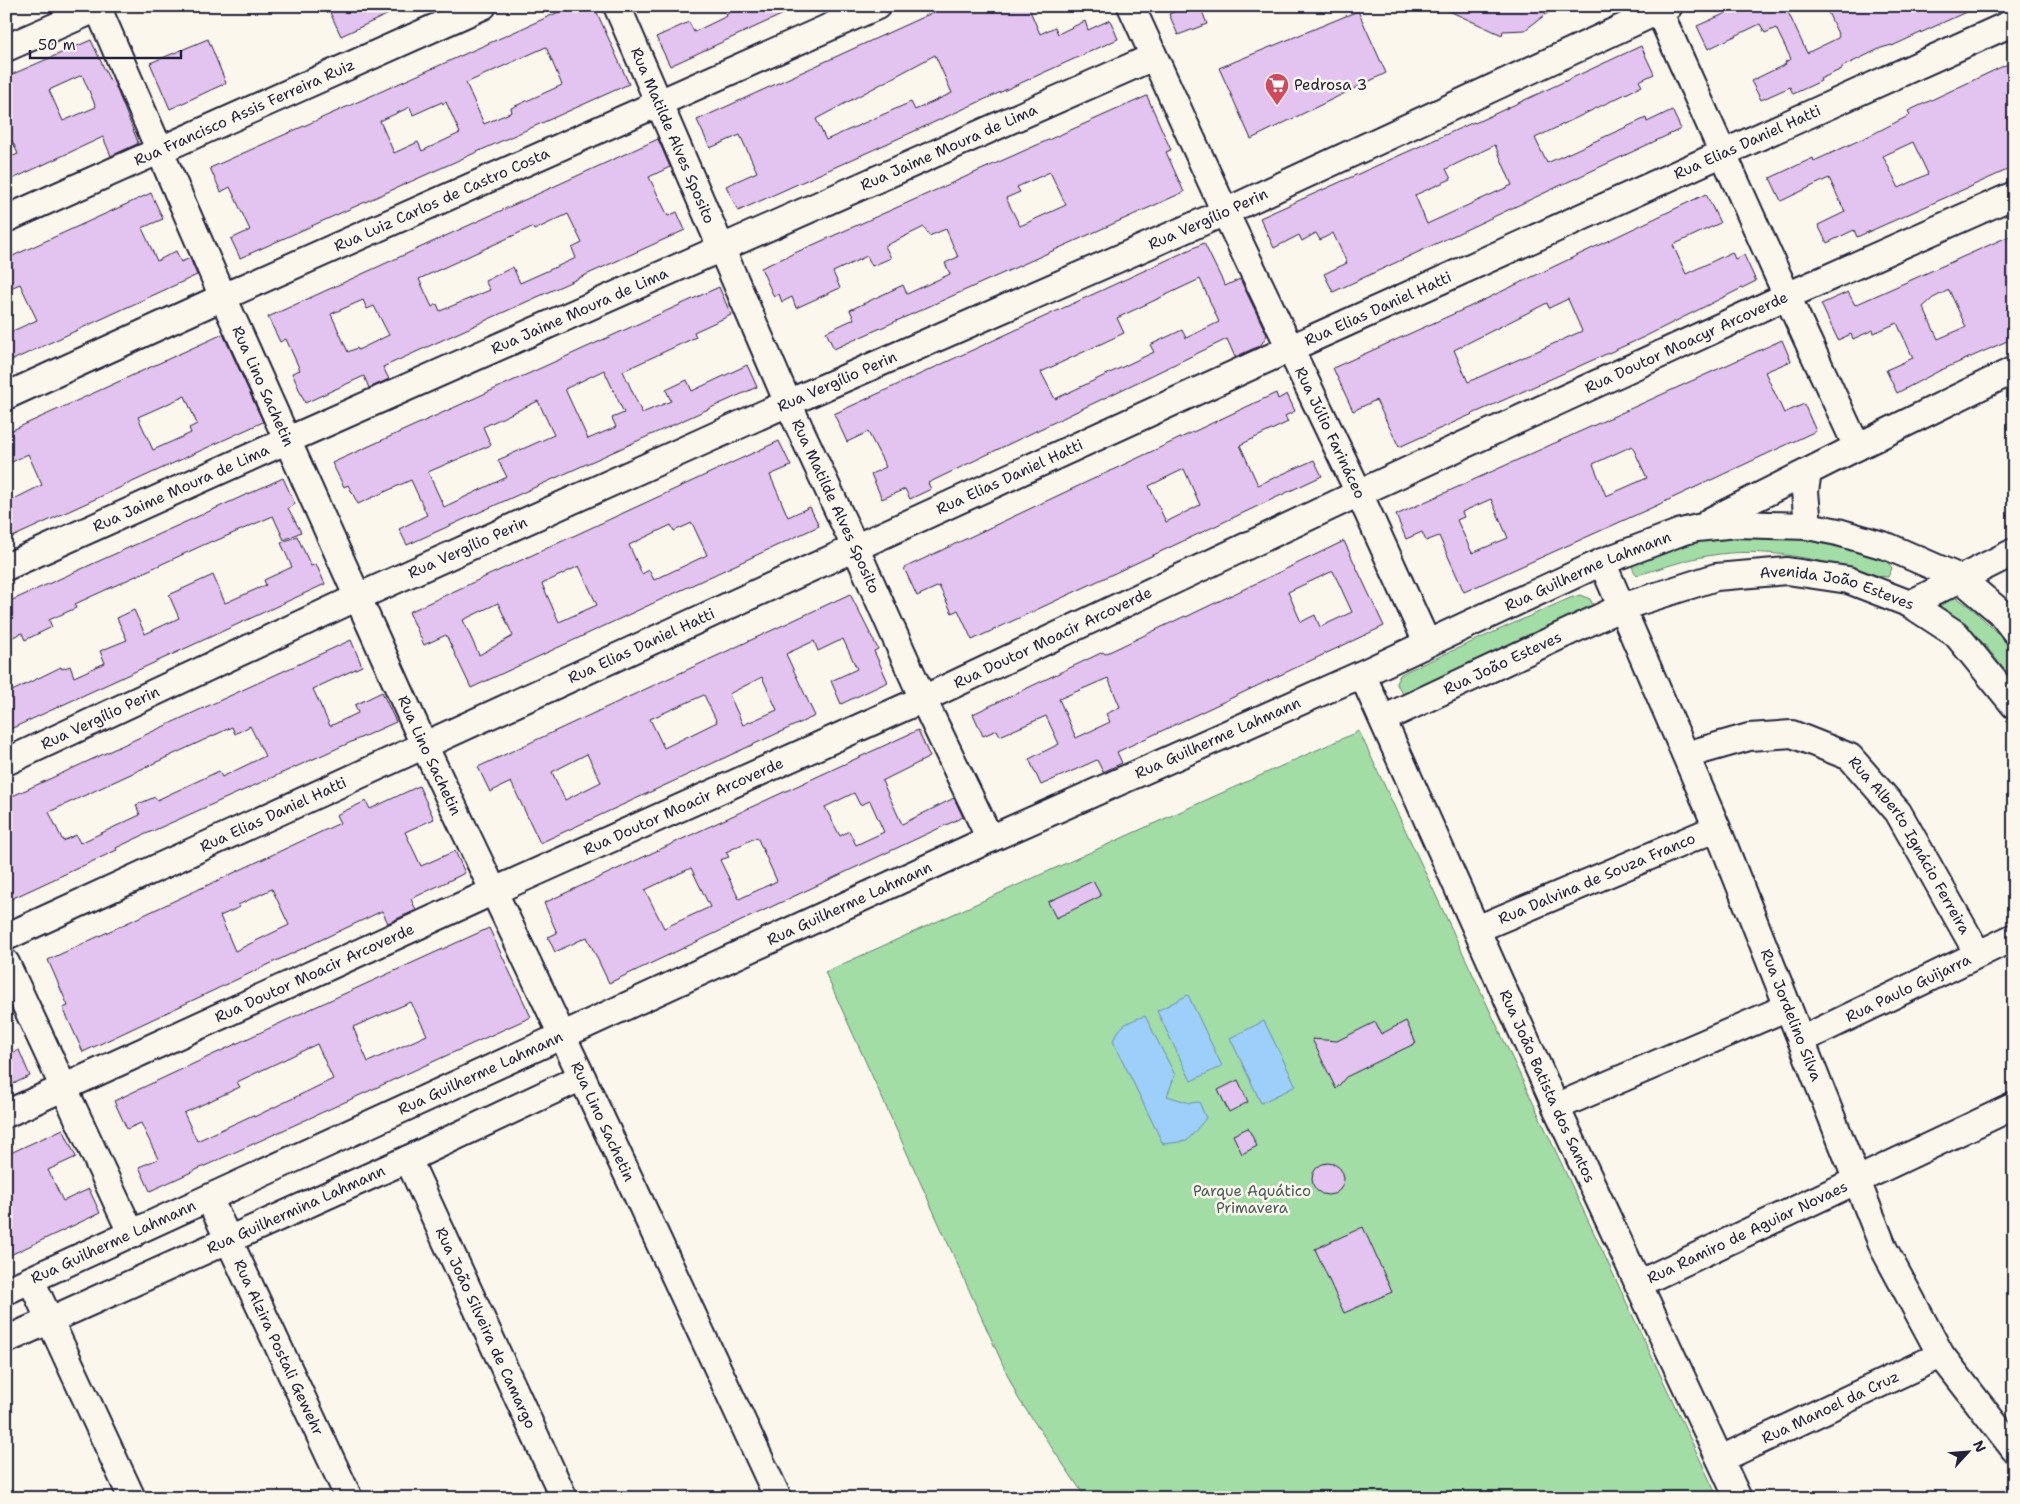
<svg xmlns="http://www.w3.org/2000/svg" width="2020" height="1504" font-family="'Shantell Sans',sans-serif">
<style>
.green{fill:#a1dda4;stroke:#628070}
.water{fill:#9dcffa;stroke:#6c8aae}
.building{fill:#e3c3f0;stroke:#22223b;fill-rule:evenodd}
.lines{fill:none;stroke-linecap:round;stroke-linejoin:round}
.minor-casing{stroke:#22223b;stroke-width:30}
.minor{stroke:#fbf7ec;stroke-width:26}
.labels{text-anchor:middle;stroke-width:5;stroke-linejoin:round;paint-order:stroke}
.poi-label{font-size:15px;fill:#22223b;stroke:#fbf7ec;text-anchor:start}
.street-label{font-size:15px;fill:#22223b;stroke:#fbf7ec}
.park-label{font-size:15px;fill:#485a5a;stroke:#fbf7ec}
</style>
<rect width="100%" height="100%" fill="#fbf7ec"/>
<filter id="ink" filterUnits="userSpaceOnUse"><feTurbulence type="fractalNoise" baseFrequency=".02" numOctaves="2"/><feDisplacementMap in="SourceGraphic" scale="10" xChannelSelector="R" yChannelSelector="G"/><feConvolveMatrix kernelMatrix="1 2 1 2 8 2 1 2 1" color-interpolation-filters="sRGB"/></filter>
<g filter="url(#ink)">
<path class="green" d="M 1741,535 L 1789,537 L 1863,552 L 1883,558 L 1889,564 L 1892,568 L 1888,577 L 1880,576 C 1824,561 1765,545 1707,556 C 1683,560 1660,569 1637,575 C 1632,570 1632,567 1633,560 L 1698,540 Z
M 1580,595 L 1590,599 L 1593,605 L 1588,611 L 1417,692 L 1403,694 L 1396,683 L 1400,675 L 1407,671 L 1570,598 Z
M 1951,595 C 1976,607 1996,633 2014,652 L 2014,684 C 2002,667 1990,649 1975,635 C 1964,624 1948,620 1940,605 L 1944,599 Z
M 1359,731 L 1718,1498 L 1086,1498 L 1018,1398 L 825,972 Z"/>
<path class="water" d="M 1188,995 L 1222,1066 L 1191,1081 L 1157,1011 Z
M 1145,1016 L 1175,1075 L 1167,1096 L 1190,1103 L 1199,1102 L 1206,1118 L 1187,1141 L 1163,1144 L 1113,1041 C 1121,1024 1127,1022 1145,1016 Z
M 1264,1021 L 1296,1086 L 1261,1103 L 1230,1038 Z"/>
<path class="building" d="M 327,6 L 406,6 L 341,36 Z
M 559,6 L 594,6 L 629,84 L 240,258 L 231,239 L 250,230 L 230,187 L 221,192 L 210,168 L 561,11 ZM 546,47 L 562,85 L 511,108 L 512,112 L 484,124 L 466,83 ZM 442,102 L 443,104 L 446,102 L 460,133 L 422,151 L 418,142 L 394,153 L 380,121 L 410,107 L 413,115 Z
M 725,6 L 801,6 L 670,66 L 656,37 L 689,22 L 694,32 L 727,16 L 726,15 L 729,13 Z
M 947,6 L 1028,6 L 1040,34 L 1055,27 L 1058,34 L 1085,21 L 1088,30 L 1110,20 L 1118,39 L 738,211 L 726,186 L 757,172 L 740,135 L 710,148 L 697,120 ZM 935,55 L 952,93 L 915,110 L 911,102 L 826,140 L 816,119 Z
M 1188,6 L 1200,6 L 1207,24 L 1178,35 L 1169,14 Z
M 1438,6 L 1557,6 L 1525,30 L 1503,31 L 1502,35 Z
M 1742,6 L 1800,6 L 1788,12 L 1807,53 L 1838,38 L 1839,36 L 1825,6 L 1979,6 L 1892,46 L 1892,45 L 1881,48 L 1842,67 L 1842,69 L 1820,79 L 1821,81 L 1793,94 L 1790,87 L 1761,100 L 1751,81 L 1786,64 L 1785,62 L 1791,59 L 1776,28 L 1765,33 L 1760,24 L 1708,49 L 1697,26 Z
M 1358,11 L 1386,73 L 1251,139 L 1219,68 Z
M 208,39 L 226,83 L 170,109 L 150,63 Z
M 91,40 L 110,81 L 113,80 L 138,142 L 137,144 L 111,156 L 103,137 L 6,182 L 6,159 L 18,154 L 6,127 L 6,77 ZM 82,75 L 96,107 L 63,121 L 49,90 Z
M 1641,46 L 1654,74 L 1639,81 L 1642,86 L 1535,138 L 1547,163 L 1646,118 L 1647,122 L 1672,110 L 1681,129 L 1333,292 L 1324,274 L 1347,263 L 1333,233 L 1320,240 L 1316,233 L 1302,241 L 1299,235 L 1274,248 L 1260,218 L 1425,144 L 1474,122 L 1475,123 ZM 1495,145 L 1512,185 L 1427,224 L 1415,195 L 1451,179 L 1446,169 Z
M 2014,61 L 2014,167 L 1857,237 L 1854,230 L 1827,243 L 1818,225 L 1845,212 L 1829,178 L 1781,201 L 1770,178 L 1813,158 L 1814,161 L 1873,134 L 1910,115 L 1908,111 ZM 1913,142 L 1928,174 L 1899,188 L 1883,156 Z
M 1147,96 L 1171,150 L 1166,152 L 1184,192 L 834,349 L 826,332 L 854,319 L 850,310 L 903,285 L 907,294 L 950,274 L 945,263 L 958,257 L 946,229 L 929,236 L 924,227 L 885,246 L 891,258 L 872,266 L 867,256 L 833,272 L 840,288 L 796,308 L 792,297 L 782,302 L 779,294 L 774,297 L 761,268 ZM 1050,172 L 1066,205 L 1020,226 L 1006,198 L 1020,192 L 1017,187 Z
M 658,139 L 670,167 L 649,177 L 668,216 L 677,212 L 685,230 L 383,367 L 389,379 L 369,388 L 364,376 L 305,403 L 292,373 L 300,370 L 286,339 L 280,342 L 268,317 ZM 568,214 L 582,243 L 572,248 L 576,258 L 520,283 L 513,267 L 485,281 L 490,290 L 440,311 L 437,304 L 432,307 L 419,279 L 532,227 L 534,230 ZM 363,300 L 367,309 L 374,306 L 389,335 L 358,350 L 357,348 L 348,352 L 331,314 Z
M 151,193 L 163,219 L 142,228 L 157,261 L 176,251 L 181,262 L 190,258 L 197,275 L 6,363 L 6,334 L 37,320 L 20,284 L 6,290 L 6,259 Z
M 1706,194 L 1720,223 L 1673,245 L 1686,274 L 1732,252 L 1735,259 L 1744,255 L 1756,281 L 1642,338 L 1399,447 L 1376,400 L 1353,411 L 1333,368 L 1469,307 ZM 1568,299 L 1582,331 L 1468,382 L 1454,350 L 1547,303 L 1549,308 Z
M 2014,234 L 2014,338 L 1939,371 L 1897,393 L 1886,370 L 1913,358 L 1897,323 L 1874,333 L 1873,330 L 1853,339 L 1851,334 L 1838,340 L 1821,304 L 1848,292 L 1855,305 ZM 1949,290 L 1966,327 L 1938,339 L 1923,307 L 1933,298 Z
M 1204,243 L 1225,286 L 1240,279 L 1267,335 L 1261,345 L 1235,357 L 1227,339 L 928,483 L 931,489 L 910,499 L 905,489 L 882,499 L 871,474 L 886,467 L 868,432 L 847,442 L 834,414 ZM 1200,279 L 1219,322 L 1186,338 L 1182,330 L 1150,345 L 1154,352 L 1055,399 L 1041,372 L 1124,333 L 1117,318 Z
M 719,287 L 731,315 L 694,332 L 696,337 L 623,371 L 642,413 L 671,401 L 666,390 L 687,380 L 692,391 L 747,365 L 757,387 L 407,545 L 399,529 L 427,515 L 411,480 L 358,504 L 348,485 L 344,487 L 332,463 ZM 604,370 L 624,413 L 612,418 L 616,427 L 588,439 L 565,389 ZM 538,401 L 554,435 L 498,460 L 507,477 L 444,507 L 428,472 L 491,445 L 483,427 Z
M 223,334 L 263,422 L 6,540 L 6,503 L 42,485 L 28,454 L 6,465 L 6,433 ZM 185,396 L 197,424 L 189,428 L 191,433 L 153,450 L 138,417 Z
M 1782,340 L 1791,361 L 1765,372 L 1784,413 L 1804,404 L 1816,431 L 1649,509 L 1464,592 L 1439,536 L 1426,541 L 1422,532 L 1406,539 L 1396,515 ZM 1632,446 L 1647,478 L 1606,496 L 1593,464 ZM 1491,499 L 1508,538 L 1472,553 L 1457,520 L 1464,517 L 1462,512 Z
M 1276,393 L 1278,399 L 1287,394 L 1295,411 L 1285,416 L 1288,422 L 1240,445 L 1258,485 L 1314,460 L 1322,476 L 972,640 L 958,610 L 952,613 L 939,586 L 917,596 L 904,568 ZM 1184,469 L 1200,505 L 1166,522 L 1149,486 Z
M 779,441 L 791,466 L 770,475 L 788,517 L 810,507 L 819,526 L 471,688 L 446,635 L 424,645 L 409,612 ZM 692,523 L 707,555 L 654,580 L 649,570 L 642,574 L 629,545 L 671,525 L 674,531 ZM 579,566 L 597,605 L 559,622 L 542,584 ZM 498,603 L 513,636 L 479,655 L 463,620 Z
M 283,478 L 295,504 L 288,508 L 301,532 L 284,540 L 273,516 L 213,542 L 212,541 L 75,604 L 76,608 L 49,620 L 52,627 L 25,640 L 22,633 L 6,640 L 6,603 Z
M 297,536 L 311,566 L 316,564 L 325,584 L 6,731 L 6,694 L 61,667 L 62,669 L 70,666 L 74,677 L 105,663 L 100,651 L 127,640 L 117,618 L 134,610 L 145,634 L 179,618 L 169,595 L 213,575 L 225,603 L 266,585 L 264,580 L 292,567 L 281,543 Z
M 1344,541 L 1384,626 L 1117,752 L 1122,763 L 1103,772 L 1097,760 L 1041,785 L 1029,759 L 1059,744 L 1046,716 L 1000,736 L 997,730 L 983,736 L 973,714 L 1103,652 L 1105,654 L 1185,616 L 1186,617 ZM 1333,571 L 1352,612 L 1320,627 L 1315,615 L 1301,622 L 1288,592 ZM 1108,678 L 1120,707 L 1106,714 L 1110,722 L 1076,738 L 1059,699 Z
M 850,594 L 878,649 L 874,651 L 888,682 L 841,704 L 831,681 L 857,669 L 843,639 L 818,651 L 814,641 L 786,654 L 815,716 L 540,843 L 511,782 L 490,792 L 478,767 ZM 762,677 L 777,710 L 743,725 L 729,694 ZM 704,695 L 717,722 L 664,748 L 650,719 ZM 587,754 L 601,782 L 565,800 L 552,772 Z
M 351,640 L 362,666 L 313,689 L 330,726 L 358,713 L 355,705 L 382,692 L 396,722 L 137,838 L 116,848 L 117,850 L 11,899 L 6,889 L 6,799 ZM 250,726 L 265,756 L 222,777 L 219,771 L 157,800 L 155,797 L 136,805 L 140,815 L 80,843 L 76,835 L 63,841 L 49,812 L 232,727 L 235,734 Z
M 918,730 L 930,757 L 882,781 L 902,824 L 954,798 L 963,817 L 609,983 L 587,937 L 555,952 L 548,937 L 557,933 L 544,903 ZM 854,793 L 860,805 L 870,801 L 884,832 L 856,845 L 849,831 L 840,836 L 825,807 ZM 757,837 L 777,881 L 739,899 L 720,860 L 729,857 L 726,852 ZM 691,868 L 710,907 L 664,928 L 645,890 Z
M 419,786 L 434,819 L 405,832 L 421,866 L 455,851 L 465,873 L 411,899 L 416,910 L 388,923 L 382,911 L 83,1052 L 63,1008 L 68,1006 L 48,960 L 340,823 L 336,815 L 366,801 L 370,809 ZM 272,889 L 289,925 L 235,951 L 220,916 L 240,907 L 238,905 Z
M 1093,881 L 1101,896 L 1056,918 L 1048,902 Z
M 489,928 L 531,1017 L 150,1191 L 139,1167 L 158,1159 L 141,1123 L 127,1129 L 114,1101 L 304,1012 ZM 411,1002 L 427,1035 L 368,1062 L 353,1027 ZM 317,1044 L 333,1079 L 254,1117 L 253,1115 L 197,1141 L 184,1113 L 240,1087 L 237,1082 Z
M 1406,1021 L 1416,1043 L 1346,1077 L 1336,1089 L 1312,1039 L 1337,1041 L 1375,1022 L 1381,1034 Z
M 19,1050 L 30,1076 L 6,1087 L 6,1055 Z
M 1238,1080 L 1248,1102 L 1229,1112 L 1218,1090 Z
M 1248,1128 L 1257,1146 L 1242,1154 L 1233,1135 Z
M 63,1129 L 76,1157 L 48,1170 L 63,1201 L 89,1189 L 100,1213 L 6,1257 L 6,1155 Z
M1312 1179a16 16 0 1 1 32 0a16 16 0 1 1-32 0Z
M 1363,1227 L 1392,1292 L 1344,1313 L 1315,1249 Z"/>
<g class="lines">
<defs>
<g id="minor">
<path id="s1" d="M 97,6 L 223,297 L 424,745 L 582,1077 L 778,1498"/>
<path id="s2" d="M 617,6 L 788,403 L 856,549 L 923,699 L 990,839"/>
<path id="s3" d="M 1131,6 L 1225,212 L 1359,493 L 1427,643"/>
<path d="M 1659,11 L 1787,296 L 1857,447"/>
<path d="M 6,48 L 98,8"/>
<path id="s4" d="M 6,219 L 483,6"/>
<path id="s5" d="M 6,396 L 223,297 L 877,6"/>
<path d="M 1808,472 L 1805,491 L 1808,526"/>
<path d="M 1710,521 L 1857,447 L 2014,370"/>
<path id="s6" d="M 1602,562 L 1717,828 L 1884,1249 L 1941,1355 L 2014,1449"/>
<path id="s7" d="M 6,567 L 288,440 L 1153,57"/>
<path d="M 1910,604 L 2014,552"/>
<path id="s8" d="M 1362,674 L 1556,1107 L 1738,1498"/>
<path id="s9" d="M 1383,719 L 1622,607 L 1716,577 L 1787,571 L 1848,580 L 1910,604 L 1956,634 L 2014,705"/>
<path id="s10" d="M 1686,755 L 1749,737 L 1792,734 L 1850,757 L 1898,812 L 1978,954"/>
<path id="s11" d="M 6,762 L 358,597 L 788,403 L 1225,212 L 1669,6"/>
<path id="s12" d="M 1477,929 L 1717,828"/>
<path id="s13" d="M 6,937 L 1291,348 L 2014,22"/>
<path d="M 6,963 L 132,1235"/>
<path id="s14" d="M 1801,1040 L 2014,937"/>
<path d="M 1556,1107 L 1788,1007"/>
<path id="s15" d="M 6,1114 L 494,891 L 923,699 L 1359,493 L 1787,296 L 2014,195"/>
<path id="s16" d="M 408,1159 L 564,1498"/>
<path id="s17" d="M 209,1198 L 349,1498"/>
<path d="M 31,1280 L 132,1498"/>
<path id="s18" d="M 1638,1284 L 2014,1106"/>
<path id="s19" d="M 6,1291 L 990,839 L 1362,674 L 1602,562 L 1681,532 L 1697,528 L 1736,524 L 1808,526 L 1838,532 L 1889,547 L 1960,578 L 2000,612 L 2014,630"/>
<path id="s20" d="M 6,1340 L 408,1159 L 582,1077"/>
<path id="s21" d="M 1721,1459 L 1941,1355"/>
</g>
</defs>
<use href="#minor" class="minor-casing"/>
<use href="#minor" class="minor"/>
</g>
</g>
<defs>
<symbol id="supermarket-pin" viewBox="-11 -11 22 30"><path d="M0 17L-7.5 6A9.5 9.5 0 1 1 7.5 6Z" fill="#d1495b" stroke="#fbf7ec"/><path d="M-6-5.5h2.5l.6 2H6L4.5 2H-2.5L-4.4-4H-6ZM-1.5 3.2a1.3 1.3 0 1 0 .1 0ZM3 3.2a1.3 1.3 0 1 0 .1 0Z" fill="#fff"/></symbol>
</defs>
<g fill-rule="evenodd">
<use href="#supermarket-pin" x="1263" y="71" width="28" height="38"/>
</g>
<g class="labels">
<g class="poi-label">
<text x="1294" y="90">Pedrosa 3</text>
</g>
<g class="street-label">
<text dy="5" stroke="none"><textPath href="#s4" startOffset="261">Rua Francisco Assis Ferreira Ruiz</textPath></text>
<text dy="5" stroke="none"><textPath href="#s2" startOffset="141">Rua Matilde Alves Sposito</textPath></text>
<text dy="5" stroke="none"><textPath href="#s13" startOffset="1914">Rua Elias Daniel Hatti</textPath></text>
<text dy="5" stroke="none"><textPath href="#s7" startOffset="1032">Rua Jaime Moura de Lima</textPath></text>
<text dy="5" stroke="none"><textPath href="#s5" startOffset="478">Rua Luiz Carlos de Castro Costa</textPath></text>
<text dy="5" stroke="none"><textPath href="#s11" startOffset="1319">Rua Vergílio Perin</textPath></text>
<text dy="5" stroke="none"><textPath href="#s13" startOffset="1509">Rua Elias Daniel Hatti</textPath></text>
<text dy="5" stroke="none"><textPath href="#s7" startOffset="628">Rua Jaime Moura de Lima</textPath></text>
<text dy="5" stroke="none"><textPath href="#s15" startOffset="1849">Rua Doutor Moacyr Arcoverde</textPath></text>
<text dy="5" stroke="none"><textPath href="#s11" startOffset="914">Rua Vergílio Perin</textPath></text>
<text dy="5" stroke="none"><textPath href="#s1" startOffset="415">Rua Lino Sachetin</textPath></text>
<text dy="5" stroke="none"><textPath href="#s3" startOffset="471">Rua Júlio Farináceo</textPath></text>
<text dy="5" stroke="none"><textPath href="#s13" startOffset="1104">Rua Elias Daniel Hatti</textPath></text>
<text dy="5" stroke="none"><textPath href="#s7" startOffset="192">Rua Jaime Moura de Lima</textPath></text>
<text dy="5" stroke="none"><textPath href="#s2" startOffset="546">Rua Matilde Alves Sposito</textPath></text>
<text dy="5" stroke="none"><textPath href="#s11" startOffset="509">Rua Vergílio Perin</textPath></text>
<text dy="5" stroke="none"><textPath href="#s19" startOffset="1738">Rua Guilherme Lahmann</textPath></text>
<text dy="5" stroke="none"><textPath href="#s9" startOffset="486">Avenida João Esteves</textPath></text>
<text dy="5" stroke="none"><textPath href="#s15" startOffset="1150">Rua Doutor Moacir Arcoverde</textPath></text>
<text dy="5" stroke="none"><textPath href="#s13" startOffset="699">Rua Elias Daniel Hatti</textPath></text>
<text dy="5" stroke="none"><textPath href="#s9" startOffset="132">Rua João Esteves</textPath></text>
<text dy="5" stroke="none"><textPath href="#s11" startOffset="104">Rua Vergílio Perin</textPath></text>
<text dy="5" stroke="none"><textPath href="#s19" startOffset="1332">Rua Guilherme Lahmann</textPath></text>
<text dy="5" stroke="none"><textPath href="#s1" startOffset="820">Rua Lino Sachetin</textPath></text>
<text dy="5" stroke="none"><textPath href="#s15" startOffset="744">Rua Doutor Moacir Arcoverde</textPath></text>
<text dy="5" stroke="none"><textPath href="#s13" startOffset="294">Rua Elias Daniel Hatti</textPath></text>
<text dy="5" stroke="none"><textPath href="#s10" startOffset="278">Rua Alberto Ignácio Ferreira</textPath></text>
<text dy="5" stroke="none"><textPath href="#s12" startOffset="130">Rua Dalvina de Souza Franco</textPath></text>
<text dy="5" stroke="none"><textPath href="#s19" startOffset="928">Rua Guilherme Lahmann</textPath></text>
<text dy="5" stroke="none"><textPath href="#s15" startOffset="339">Rua Doutor Moacir Arcoverde</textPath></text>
<text dy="5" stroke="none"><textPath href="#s14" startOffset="119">Rua Paulo Guijarra</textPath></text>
<text dy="5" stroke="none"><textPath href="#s6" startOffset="491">Rua Jordelino Silva</textPath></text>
<text dy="5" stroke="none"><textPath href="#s19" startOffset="522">Rua Guilherme Lahmann</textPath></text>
<text dy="5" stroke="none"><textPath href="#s8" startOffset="452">Rua João Batista dos Santos</textPath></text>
<text dy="5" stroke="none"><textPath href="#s1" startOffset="1225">Rua Lino Sachetin</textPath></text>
<text dy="5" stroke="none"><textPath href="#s20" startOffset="318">Rua Guilhermina Lahmann</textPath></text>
<text dy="5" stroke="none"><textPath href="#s18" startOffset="121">Rua Ramiro de Aguiar Novaes</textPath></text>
<text dy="5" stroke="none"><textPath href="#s19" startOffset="118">Rua Guilherme Lahmann</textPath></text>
<text dy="5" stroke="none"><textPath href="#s16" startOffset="186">Rua João Silveira de Camargo</textPath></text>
<text dy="5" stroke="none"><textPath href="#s17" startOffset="165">Rua Alzira Postali Gewehr</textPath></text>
<text dy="5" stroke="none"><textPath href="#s21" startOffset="121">Rua Manoel da Cruz</textPath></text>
</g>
<g class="park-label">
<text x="1252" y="1196">Parque Aquático<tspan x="1252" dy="17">Primavera</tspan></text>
</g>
</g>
<rect width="2020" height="1504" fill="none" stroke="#fbf7ec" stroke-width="25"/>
<rect x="12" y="12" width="1995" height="1479" fill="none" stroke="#22223b" stroke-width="2" filter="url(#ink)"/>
<g transform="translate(1968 1452) rotate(64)" stroke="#fbf7ec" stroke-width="4" paint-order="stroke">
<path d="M0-4L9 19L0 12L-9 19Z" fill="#22223b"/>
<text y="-8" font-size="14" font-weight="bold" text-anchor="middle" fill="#22223b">N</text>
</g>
<path d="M30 50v8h151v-8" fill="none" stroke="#22223b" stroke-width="2.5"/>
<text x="38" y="50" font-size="15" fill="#22223b" stroke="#fbf7ec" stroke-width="4" paint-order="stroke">50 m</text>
</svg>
